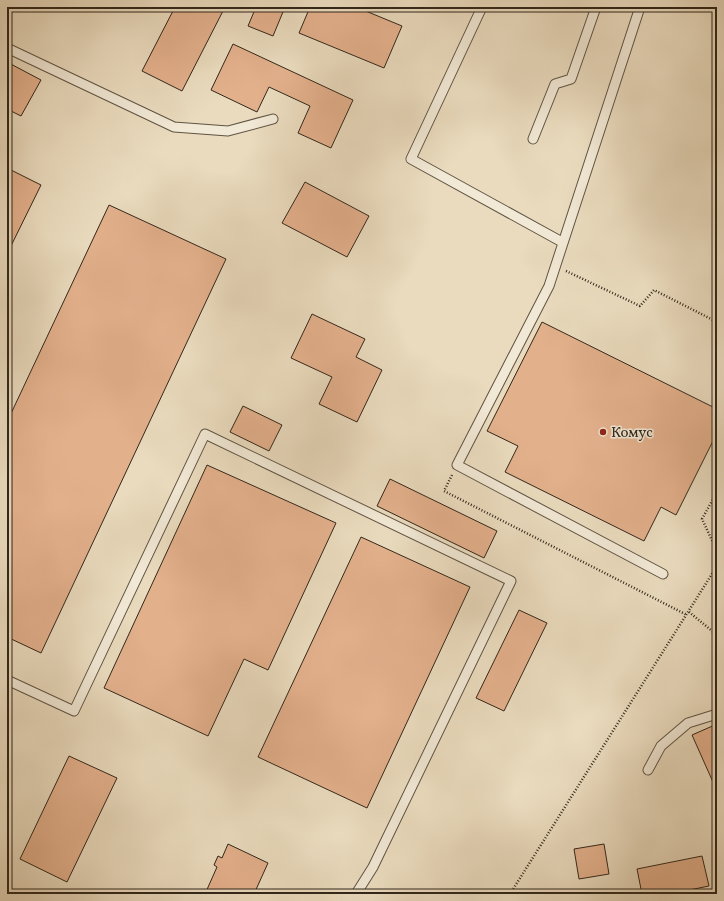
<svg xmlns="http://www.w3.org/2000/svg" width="724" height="901" font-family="Vollkorn,serif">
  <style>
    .building { fill: #e3b08c; stroke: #31271a }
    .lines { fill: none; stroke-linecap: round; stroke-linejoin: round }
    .service-casing { stroke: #5f5443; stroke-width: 11 }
    .path { stroke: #31271a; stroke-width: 2.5; stroke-dasharray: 1 2; stroke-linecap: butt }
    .service { stroke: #f1e8d5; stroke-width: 9 }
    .poi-dot { fill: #8f2418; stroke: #f1e8d5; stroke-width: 1.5 }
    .labels { text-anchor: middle; stroke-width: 3; stroke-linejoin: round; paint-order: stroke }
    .poi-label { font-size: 15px; fill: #31271a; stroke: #f1e8d5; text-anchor: start }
  </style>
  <rect width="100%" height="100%" fill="#eadbbe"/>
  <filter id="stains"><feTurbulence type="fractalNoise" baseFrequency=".005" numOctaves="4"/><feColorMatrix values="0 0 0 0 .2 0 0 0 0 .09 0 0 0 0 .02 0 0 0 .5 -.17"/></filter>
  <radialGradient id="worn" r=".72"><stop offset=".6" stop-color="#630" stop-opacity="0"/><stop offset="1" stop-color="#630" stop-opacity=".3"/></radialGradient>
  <path class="building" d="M175,7h45l4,2 -42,82 -40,-20z
    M256,7h29l-12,29 -25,-10z
    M310,7h46l46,19 -18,42 -85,-35z
    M233,44l120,56 -22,48 -33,-15 12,-27 -41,-19 -12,25 -46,-22z
    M7,62l34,18 -20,36 -14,-7z
    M7,168l34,17 -33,67h-1z
    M305,182l64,34 -22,41 -65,-34z
    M109,205l117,54 -185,394 -34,-16v-215z
    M312,314l53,25 -9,18 26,13 -25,52 -38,-18 13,-27 -41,-19z
    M542,322l175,87v24l-41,82 -15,-8 -17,34 -139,-69 13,-26 -31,-15z
    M243,406l39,19 -13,26 -39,-19z
    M207,465l129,58 -68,147 -24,-11 -36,77 -104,-48z
    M390,479l107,52 -13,27 -107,-52z
    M361,537l109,50 -103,221 -109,-51z
    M519,610l28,13 -43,88 -28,-13z
    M717,724v67l-25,-56z
    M69,756l48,22 -50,104 -47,-23z
    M228,844l40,19 -14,31h-49l12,-27 -3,-2 4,-9 4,2z
    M604,844l5,30 -30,5 -5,-30z
    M702,856l7,30 -39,8h-28l-5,-25z"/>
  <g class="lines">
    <defs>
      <path id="service" d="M482,7l-71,152 151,83
        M640,7l-91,279 -92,179 206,109
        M7,48l167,79 54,4 45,-12
        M533,139l22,-55 16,-5 25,-72
        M7,680l67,31 131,-277 306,147 -138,286 -17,27
        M648,770l13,-24 27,-23 29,-9"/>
    </defs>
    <use href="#service" class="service-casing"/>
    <path class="path" d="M566,271l74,35 14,-16 63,32
      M452,475l-8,16 243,124
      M717,492l-15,27 15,32
      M689,612l28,23
      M510,894l207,-328"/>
    <use href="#service" class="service"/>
  </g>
  <circle class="poi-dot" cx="603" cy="432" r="4"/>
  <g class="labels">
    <g class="poi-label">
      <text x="611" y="437">Комус</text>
    </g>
  </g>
  <rect width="724" height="901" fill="none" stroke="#eadbbe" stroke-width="24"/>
  <rect x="8" y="8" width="708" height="885" fill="none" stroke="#31271a" stroke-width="2"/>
  <rect x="12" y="12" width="700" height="877" fill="none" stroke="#31271a"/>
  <rect width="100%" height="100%" filter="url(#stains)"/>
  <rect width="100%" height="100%" fill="url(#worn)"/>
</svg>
